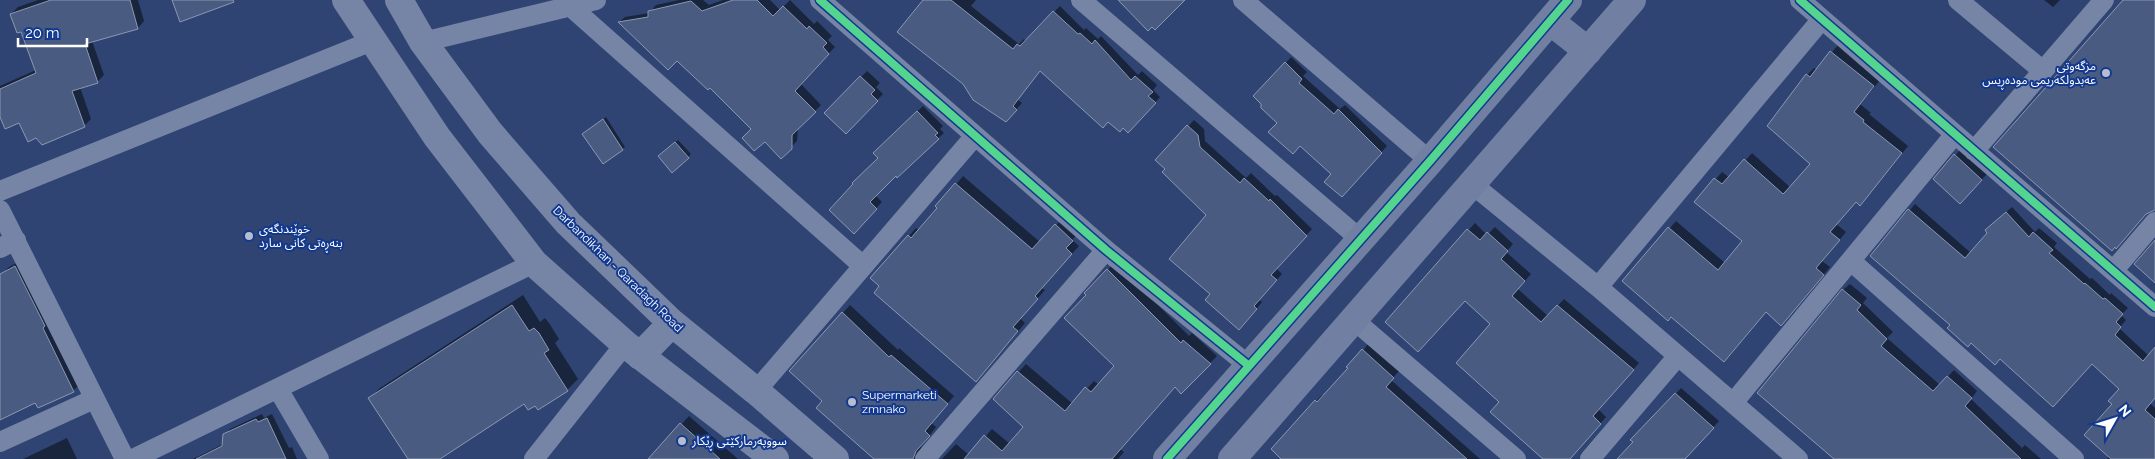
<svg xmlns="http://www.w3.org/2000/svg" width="2155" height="459" font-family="Raleway,'Noto Sans Arabic',sans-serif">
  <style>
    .shadow { fill: #0007 }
    .building { fill: #495b80; stroke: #8b98b4 }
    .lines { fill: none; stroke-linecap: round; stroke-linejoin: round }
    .street { stroke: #7685a6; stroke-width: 20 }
    .secondary { stroke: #7180a2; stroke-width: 28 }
    .primary { stroke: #7684a5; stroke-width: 28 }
    .cycleway-casing { stroke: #12398f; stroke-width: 11 }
    .cycleway { stroke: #53d58f; stroke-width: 8 }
    .poi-dot { fill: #b6bece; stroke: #12398f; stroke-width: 2 }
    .labels { text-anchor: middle; stroke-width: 4; stroke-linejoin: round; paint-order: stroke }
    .poi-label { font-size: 12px; fill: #fff; stroke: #12398f; text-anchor: start }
    .street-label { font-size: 12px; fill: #fff; stroke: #12398f }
  </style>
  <rect width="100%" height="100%" fill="#2f4472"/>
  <path class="shadow" d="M38,0h100l6,21 -6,7 -46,13 12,34 -7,7 -17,5 11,32 -7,7 -64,-5 -20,-7v-28l36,-16 -14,-40 -11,-16 7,-7z
    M679,0h24l6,5 14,-5h47l10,10 10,-10 24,24 3,-3 15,15 -4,4 7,7 -35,36 21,22 -23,23 -1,13 -16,16 -71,-71 -33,-27 -58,-37 6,-5 24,-4 7,-8z
    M924,0h52l-5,6 48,38 5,-5 2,2 34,-35 24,24 2,-2 12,11 3,-3 37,39 4,-4 15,14 -4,5 7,7 -26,29h-10l-84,-56 -23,29 5,4 -16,17z
    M2044,0h16l-7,7z
    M1838,45l43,34 -21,25 11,9 -2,1 39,32 -41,51 -11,4 -20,23 10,8 -24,29 8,6 -42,50 -21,-6 -36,43 -60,-38 -47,-35 52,-60 49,42 19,-22 -48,-39 26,-30 8,6 22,-25 39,35 21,-24 -43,-38 38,-51 7,-7 3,2z
    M1291,57l16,15 -4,4 37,33 5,-4 42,41 -40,44 -14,-17 -54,-51 -24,-26z
    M867,71l13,12 -4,4 7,7 -37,38 -20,-19z
    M923,106l20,20 -3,3 4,4 -69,62 7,7 -28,30 26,-74 -5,-5z
    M606,117l19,30 -3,2 -35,-18z
    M1194,120l10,9 1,12 41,37 5,-5 24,23 2,-1 35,34 -36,39 6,6 -23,26 3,2 -17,21 -33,-29 -4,-79 -51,-56z
    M678,140l13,14 -3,3 -26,-3z
    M1961,149l26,25 -27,28 -25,-23z
    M963,176l77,66 24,-25 15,15 -7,8 7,6 -38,42 4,2 -25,28 5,5 -42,50 -111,-95 44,-50 3,2z
    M1915,204l56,49 18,-20 3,-8 20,-18 23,25 4,-4 18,15 -3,4 36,32 2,-1 18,17 1,-2 17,15 -7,7 5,5 -7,8 30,28 6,-7v48l-5,6 5,5v51h-48l2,-3 5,-52 6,-15 -28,-26 -92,-5 -49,-33 -79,-69z
    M1475,223l12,12 8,-8 18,17 -7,8 25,22 -13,15 30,27 16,-17 75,64 -41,46 8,8 -37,42h-24l-45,-57 -8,-78 -27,-24 -79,22z
    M22,260l58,124 -7,7 -38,10 -35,18v-136l2,-9 7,-7z
    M1115,262l74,74 3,-3 25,23 -36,36 -6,-6 -55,63 4,3 -6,7h-176l14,-15 13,11 23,-26 18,15 15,-17 -31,-28 32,-35 47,40 21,-23 5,4 17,-19 -30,-73z
    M1850,284l17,14 -4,5 30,29 -6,6 53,47 14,-15 23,21 -6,8 51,49 3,-3 16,14h-205l7,-169z
    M523,295l17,27 5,-4 4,5 10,16 -4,4 23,36 -11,11 -29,18 -2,-4 -11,-1 -87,56h-29l-39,-61 10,-10z
    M850,305l48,45 1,-2 55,48 -23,27 5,4 -15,20v7l3,5h-48l-52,-58 -34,-30z
    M1368,344l31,27 -8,9 89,79h-197l33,-58 6,-6 2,2 26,-29z
    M1681,388l38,33 -35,38h-65z
    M262,414l2,4 8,-4 17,34 3,-1 5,12h-104l30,-15 1,-9 6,-6z
    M689,416l49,43h-88z
    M67,438l10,21h-54z"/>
  <path class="building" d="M51,0h79l8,29 -53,15 13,39 -26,8 13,36 -43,18 -6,-7 -8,4 -9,-19 -14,6 -5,-12v-28l36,-16 -15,-41 -4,1 -7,-19z
    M172,0h61l1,2 -54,20z
    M733,0h24l16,16 10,-10 24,23 2,-3 18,17 -4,4 6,7 -34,37 21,21 -24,23v14l-11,10 -16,-17 -11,9 -12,-13 9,-9 -41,-41 -2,2 -31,-29 -9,9 -50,-48 30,-5v-6l43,-10 11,10z
    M923,0h28l62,49 4,-5 3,2 33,-35 25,23 2,-1 12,11 3,-4 36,40 4,-4 18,16 -5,4 8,7 -28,30 -5,-5 -3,4 -12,-10 -5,6 -63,-57 -27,35 4,4 -11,12 -33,-22 -10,-16 -66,-52z
    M1118,0h67l-30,30 -3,-3 -4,4z
    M2123,0h32v210l-9,4 -30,35 -1,-2 -3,4 -119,-104z
    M1830,51l44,35 -20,26 10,8 -1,2 39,31 -42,53 -4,-4 -26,30 10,8 -24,28 8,7 -43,51 -15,-14 -42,50 -53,-45 -3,4 -46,-40 46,-54 50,43 24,-29 -48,-39 20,-24 8,6 22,-25 39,35 3,-3 24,-27 -43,-38 39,-52 4,3z
    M1285,62l17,17 -3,4 35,31 4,-5 44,44 -40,44 -18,-15 7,-8 -31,-28 -7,8 -25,-22 9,-9 -16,-15v-4l-8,-8z
    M860,76l15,14 -4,4 7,7 -32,33 -22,-21z
    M917,111l21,22 -3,2 4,4 -42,39 -1,-2 -26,26 7,7 -23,25 -25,-24 24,-26 -1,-1 26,-25 -5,-5z
    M603,119l20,31 -20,14 -21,-30z
    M1187,125l11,10 2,12 40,36 4,-5 25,23 1,-2 37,37 -36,39 6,5 -23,26 3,3 -18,21 -34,-30 5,-6 -41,-35 37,-44 -44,-43 3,-3 -10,-9z
    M675,142l14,16 -17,15 -14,-17z
    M1954,154l28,26 -22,24 -27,-25z
    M955,183l77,66 23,-25 18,17 -7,7 6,6 -37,42 3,3 -25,28 5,4 -42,51 -102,-89 5,-7 -9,-8 38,-43 3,3 26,-30 -2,-2z
    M1908,209l57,49 22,-25 -2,-3 21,-18 23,25 4,-5 20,18 -4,3 35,31 1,-1 18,16 2,-1 18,16 -7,8 5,5 -6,8 28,26 12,-14v51l-10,12 10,9v40h-44l-27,-24 28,-31 -4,-3 11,-12 -27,-25 -39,43 -53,-48 -5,6 -24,-22 -3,4 -21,-19 3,-3 -80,-69z
    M1467,229l13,11 7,-8 21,19 -7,8 24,22 -13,15 29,26 16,-17 77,65 -41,46 8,8 -31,35h-27l-53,-47 9,-10 -43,-39 34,-39 -25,-23 -47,51 -33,-30z
    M2155,240v43l-21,-19z
    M15,266l30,60 -2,2 31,64 -36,16 -3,-5 -35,17v-146z
    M1107,269l74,74 2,-3 28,24 -30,30 -6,-7 -63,72h-148l20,-24 18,16 21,-24 -30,-28 24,-28 48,40 20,-24 6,5 23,-26 -50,-48 22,-23 -2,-2z
    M1842,289l19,16 -4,5 30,29 -6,7 52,45 14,-15 25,22 -7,8 56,53h-187l-77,-66z
    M512,305l17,26 5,-3 5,5 10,17 -5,3 24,38 -30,19 -3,-4 -7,4 -4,-6 -84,55h-32l-40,-61z
    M842,312l47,45 2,-2 57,49 -23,27 5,5 -14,15 -3,8h-39l-58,-51 6,-7 -33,-30z
    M1362,349l32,29 -8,9 81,72h-186l-10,-10 44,-49 2,2 31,-34 -2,-1z
    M1675,393l39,35 -29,31h-68l16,-17 -3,-2z
    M267,418l19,41h-90l26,-13 1,-12 33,-15 2,3z
    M680,423l40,36h-72z"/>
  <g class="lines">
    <path class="street" d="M568,0l2,6 293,260
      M820,0l286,250 142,115
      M1081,0l279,239
      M1243,0l187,161
      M1800,0l355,307
      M1958,0l85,71
      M423,42l173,-42
      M1974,151l130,-151
      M1472,184l126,103 200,172
      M0,191l372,-150
      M0,210l125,249
      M0,248l16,-8
      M1851,261l223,198
      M2113,271l42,-49
      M1598,287l224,-268
      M1354,320l162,139
      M278,389l41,70
      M756,391l218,-254
      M1733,403l222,-269
      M0,442l94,-43
      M133,459l401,-196
      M534,459l91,-115
      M925,459l181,-209
      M1590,459l88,-103"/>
    <path class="secondary" d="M1550,21l38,30
      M1167,459l263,-298 138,-161
      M1232,459l400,-459"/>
    <path class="primary" d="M346,0l91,137 97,126 91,81 150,115
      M399,0l24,42 67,91 78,90 104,100 84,68 79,68
      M640,356l32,-33"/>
    <defs>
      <path id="cycleway" d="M820,0l286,250 142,115
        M1800,0l355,307
        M1167,459l263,-298 138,-161"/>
    </defs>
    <use href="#cycleway" class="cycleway-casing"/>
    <use href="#cycleway" class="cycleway"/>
  </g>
  <g class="poi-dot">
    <circle cx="2106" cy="73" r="5"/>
    <circle cx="249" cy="236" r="5"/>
    <circle cx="852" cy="402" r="5"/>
    <circle cx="682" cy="441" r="5"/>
  </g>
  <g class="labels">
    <g class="poi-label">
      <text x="2096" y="70" text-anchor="end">مزگەوتی<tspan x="2096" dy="14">عەبدولکەریمی مودەڕیس</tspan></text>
      <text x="259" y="233">خوێندنگەی<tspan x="259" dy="14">بنەڕەتی کانی سارد</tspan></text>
      <text x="862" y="399">Supermarketi<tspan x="862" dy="14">zmnako</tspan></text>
      <text x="692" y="445">سووپەرمارکێتی ڕێکار</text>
    </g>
    <g class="street-label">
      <text transform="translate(618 269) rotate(44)" y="4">Darbandikhan - Qaradagh Road</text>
    </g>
  </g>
  <g transform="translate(2115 419) rotate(51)" stroke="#12398f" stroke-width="4" paint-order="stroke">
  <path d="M0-4L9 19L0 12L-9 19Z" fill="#ffffff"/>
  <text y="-8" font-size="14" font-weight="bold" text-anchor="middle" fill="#ffffff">N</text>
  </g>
  <path d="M18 38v8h69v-8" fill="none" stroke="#ffffff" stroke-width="2.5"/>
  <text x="25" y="38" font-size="15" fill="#ffffff" stroke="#12398f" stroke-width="4" paint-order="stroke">20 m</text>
</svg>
